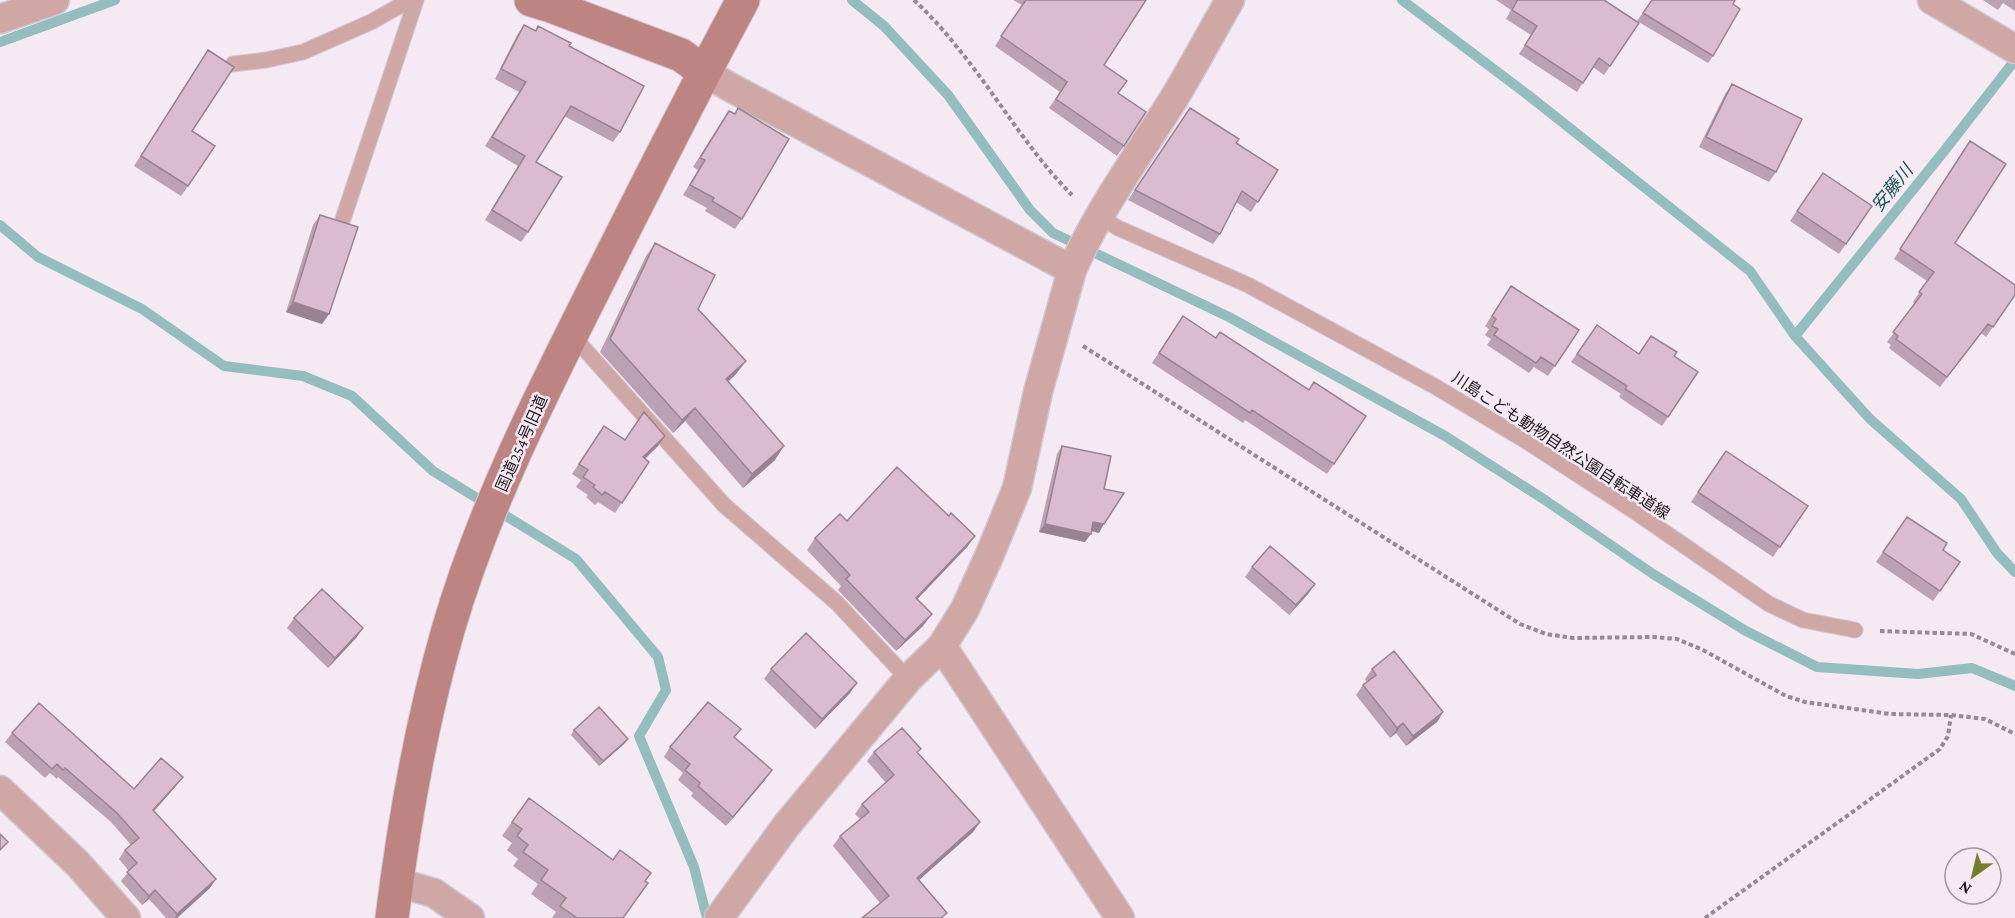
<svg xmlns="http://www.w3.org/2000/svg" width="2015" height="918" font-family="'Crimson Pro','Noto Sans JP',serif">
  <style>
    .lines { fill: none; stroke-linecap: round; stroke-linejoin: round }
    .stream { stroke: #93bdbe; stroke-width: 10 }
    .lane-casing { stroke: #d2c7d1; stroke-width: 17 }
    .street-casing { stroke: #d2c7d1; stroke-width: 31 }
    .secondary-casing { stroke: #d2c7d1; stroke-width: 35 }
    .path { stroke: #948b93; stroke-width: 4; stroke-dasharray: 4.5 3; stroke-linecap: butt }
    .lane { stroke: #cfa7a4; stroke-width: 15 }
    .street { stroke: #cfa7a4; stroke-width: 28 }
    .secondary { stroke: #be8481; stroke-width: 33 }
    .wall { fill: #bca1b2 }
    .shaded-wall { fill: #998391 }
    .building { fill: #dbbbcf; stroke: #998391; stroke-width: 1.5 }
    .labels { text-anchor: middle; stroke-width: 5; stroke-linejoin: round; paint-order: stroke }
    .street-label { font-size: 16px; fill: #1b171a; stroke: #f5e9f4 }
    .water-label { font-size: 18px; font-style: italic; fill: #155254; stroke: #f5e9f4 }
  </style>
  <rect width="100%" height="100%" fill="#f5e9f4"/>
  <g class="lines">
    <path class="stream" d="M852,0l32,26 64,69 82,115 23,23 176,84 216,119 100,64 108,74 93,57 71,36 101,7 54,-6 43,18
      M1402,0l126,95 222,176 45,65 75,83 91,80 36,54 18,19
      M0,42l115,-42
      M0,225l38,32 104,52 82,57 79,10 49,20 81,75 143,88 82,98 8,33 -27,46 55,131 13,51
      M1795,336l150,-186 70,-90"/>
    <defs>
      <path id="lane" d="M233,64l33,-4 37,-8 68,-30 39,-22
        M1099,216l19,12 130,57 188,102 90,54 108,70 135,93 34,16 52,10
        M343,219l73,-219
        M571,334l153,171 113,98 71,76"/>
      <path id="street" d="M1932,0l83,49
        M0,19l55,-19
        M704,72l24,14 344,184
        M942,646l178,272
        M0,790l78,74 48,54
        M396,882l38,11 36,25
        M719,918l67,-92 122,-147 34,-33 23,-37 25,-55 27,-66 21,-96 34,-122c26,-60 66,-114 101,-170 20,-33 38,-67 57,-100"/>
      <path id="secondary" d="M531,0l20,6 130,49 23,17
        M392,918c12,-97 29,-194 56,-288 36,-124 96,-241 154,-356 46,-92 92,-183 141,-274"/>
    </defs>
    <use href="#lane" class="lane-casing"/>
    <use href="#street" class="street-casing"/>
    <use href="#secondary" class="secondary-casing"/>
    <path class="path" d="M914,0c17,16 33,34 47,52 38,47 68,100 111,143
      M1083,346l437,278 26,10 27,4 80,-1 24,2 26,11 83,46 19,6 85,12 61,1 34,4 30,15
      M1880,631l91,3 44,20
      M1705,918l235,-169 8,-13 3,-21"/>
    <use href="#lane" class="lane"/>
    <use href="#street" class="street"/>
    <use href="#secondary" class="secondary"/>
  </g>
  <path class="wall" d="M1013,0h133l-42,65 14,28 6,53 -7,10 -68,-48 11,-16 -65,-46 27,-41z
    M1496,0h108l35,23 -35,52 -11,-8 -16,25 -58,-38 12,-19 -25,-16 5,-9z
    M1652,0l81,4 -20,52 -5,7 -71,-42z
    M1983,0h32v11l-12,-8 -5,7z
    M524,25l11,6 3,-5 31,20 51,86 -7,10 -49,-26 -28,46 -8,70 -7,10 -36,-22 33,-54 -33,-20 34,-54 -24,-13 22,-44z
    M208,50l-16,81 -4,55 -7,10 -47,-30z
    M1732,84l44,88 -7,10 -70,-35 26,-53z
    M738,108l4,111 -7,10 -30,-18 2,-3 -24,-13 15,-25 -5,-3 29,-46 7,-10 5,3z
    M1190,108l46,35 42,27 -27,42 -15,-10 -16,32 -7,10 -85,-44z
    M1963,151l-8,92 60,52 -29,42 -5,-4 -41,54 -51,-39 2,-3 -4,-3 28,-38 -2,-2 14,-21 -33,-22z
    M1823,173l49,33 -33,48 -49,-33z
    M320,215l9,99 -7,10 -36,-12 27,-87z
    M655,243l43,66 48,52 -10,13 -8,8 47,78 -32,28 -58,-67 -12,12 -73,-81 46,-96z
    M1511,286l68,44 -31,46 -14,-9 -5,6 -42,-28 4,-6 -6,-4 4,-6 -4,-3z
    M1183,316l33,22 92,52 58,26 -39,58 -82,-54 -2,3 -91,-60z
    M1597,325l42,29 35,2 24,16 -36,54 -43,-29 2,-3 -50,-32z
    M604,426l21,13 33,7 -13,13 4,3 -34,51 -17,-11 -3,3 -9,-8 2,-2 -12,-8 5,-7 -9,-6z
    M1062,446l42,43 -5,44 -8,-2 -6,11 -46,-10 18,-78z
    M1726,451l82,55 -35,51 -82,-55z
    M949,516l26,20 -8,11 -50,52 6,27 -27,25 -58,-61 3,-4 -34,-36 8,-12 32,-17z
    M1907,517l36,33 17,12 -27,39 -57,-39z
    M1252,567l63,17 -7,10 -19,21 -44,-38z
    M294,618l69,10 -7,10 -28,30 -41,-40z
    M771,669l79,24 -35,36 -51,-50z
    M1372,669l71,43 -6,10 -31,24 -10,-13 -6,5 -34,-43 7,-10 4,-3 -2,-3z
    M574,730l54,9 -4,5 -25,22 -28,-31z
    M12,733l122,56 42,-3 -22,25 56,77 -33,30h-11l-17,-19 -7,6 -21,-24 8,-10 -10,-12 6,-9 6,-5 -20,-23 -53,-45 -1,2 -7,-6 -5,5 -40,-36z
    M734,738l31,42 -39,46 -35,-30 2,-3 -15,-13 5,-7 -19,-16 6,-10z
    M874,752l44,1 62,69 -7,10 -54,48 -39,23 -47,-57 7,-10 20,-17 -5,-5 7,-10 24,-21 -19,-22z
    M529,798l84,62 33,22 -23,36h-71l4,-6 -25,-18 7,-10 -25,-18 5,-7 -11,-9 5,-7 -10,-7z"/>
  <path class="shaded-wall" d="M293,302l36,12 -7,10 -36,-12z
    M746,361l-10,13 -19,18 9,-13z
    M695,408l-10,13 -12,12 9,-13z
    M665,436l-7,10 -22,21 7,-10z
    M784,446l-9,14 -32,28 9,-14z
    M1093,522l11,2 -5,9 -11,-3z
    M1045,524l46,10 -6,8 -46,-10z
    M975,536l-8,11 -59,62 8,-11z
    M1315,584l-7,10 -19,21 7,-10z
    M932,614l-9,12 -27,25 9,-11z
    M363,628l-7,10 -28,30 7,-10z
    M857,683l-7,10 -35,36 7,-10z
    M1443,712l-6,10 -31,24 7,-10z
    M1403,723l-7,10 -6,5 7,-10z
    M628,739l-4,5 -25,22 4,-5z
    M772,770l-7,10 -39,46 7,-9z
    M183,777l-7,9 -29,33 6,-9z
    M980,822l-7,10 -63,56 7,-10z
    M216,879l-6,9 -33,30h-2l2,-4z
    M155,890l-6,9 -7,6 7,-9z"/>
  <path class="building" d="M1026,0h120l-42,65 23,16 -9,12 28,19 -22,34 -68,-47 11,-17 -66,-46z
    M1516,0h88l35,23 -29,43 -11,-8 -16,25 -58,-38 12,-19 -25,-16 5,-9z
    M1652,0h83l-2,4 7,5 -27,47 -70,-43z
    M524,25l12,6 2,-5 33,17 -2,3 75,40 -24,46 -49,-26 -35,56 26,15 -34,55 -36,-22 33,-54 -33,-19 34,-55 -25,-13z
    M208,50l26,17 -42,64 23,15 -27,40 -47,-30z
    M1732,84l70,35 -26,53 -70,-35z
    M738,108l51,31 -47,80 -30,-18 2,-3 -24,-13 15,-25 -5,-2 29,-47 6,3z
    M1190,108l49,31 -3,4 42,27 -20,32 -16,-11 -22,43 -85,-44z
    M1970,141l36,23 -51,79 60,42v10l-22,32 -5,-3 -41,53 -51,-38 2,-3 -5,-4 29,-38 -3,-2 15,-20 -34,-23z
    M1823,173l49,33 -26,38 -49,-33z
    M320,215l38,12 -29,87 -36,-12z
    M655,243l60,32 -17,34 48,52 -20,18 58,67 -32,28 -57,-66 -13,12 -72,-81z
    M1511,286l68,44 -24,36 -14,-9 -5,6 -42,-28 4,-6 -6,-3 4,-7 -4,-3z
    M1183,316l33,22 4,-6 89,58 5,-8 52,34 -32,48 -82,-54 -2,3 -91,-60z
    M1597,325l42,29 12,-18 26,16 -3,4 24,16 -30,45 -43,-28 2,-3 -50,-32z
    M644,412l21,24 -22,21 6,5 -27,41 -17,-11 -3,3 -9,-8 2,-2 -12,-8 5,-7 -9,-6 25,-38 21,14z
    M1062,446l49,10 -7,33 20,4 -20,31 -11,-2 -2,12 -46,-10z
    M1726,451l82,55 -28,41 -82,-55z
    M897,467l52,49 2,-3 24,23 -59,62 16,16 -27,26 -59,-61 4,-4 -35,-37 25,-24 7,7z
    M1907,517l40,26 -4,7 17,12 -20,29 -57,-39z
    M1270,546l45,38 -19,21 -44,-38z
    M322,589l41,39 -28,30 -41,-40z
    M806,633l51,50 -35,36 -51,-50z
    M1394,651l49,61 -30,24 -10,-13 -6,5 -34,-43 13,-10 -4,-6z
    M708,702l33,27 -7,8 38,33 -39,47 -35,-31 2,-3 -15,-13 5,-6 -20,-17z
    M39,703l95,86 27,-31 22,19 -30,33 63,69 -39,35 -22,-24 -6,6 -22,-24 10,-9 -12,-13 14,-12 -22,-25 -52,-45 -2,2 -6,-6 -5,5 -40,-36z
    M599,707l29,32 -25,22 -29,-31z
    M902,728l19,21 -4,3 63,70 -63,56 30,35 -6,5h-79l27,-22 -49,-60 29,-24 -7,-8 32,-29 -20,-23z
    M529,798l84,62 7,-10 31,23 -6,8 3,2 -25,35h-46l-17,-12 6,-8 -25,-18 7,-10 -25,-18 5,-7 -11,-9 5,-7 -10,-7z
    M0,834l8,8 -8,8z"/>
  <g class="labels">
    <g class="street-label">
      <text transform="translate(521 443) rotate(-66)" y="6">国道254号旧道</text>
      <text transform="translate(1561 445) rotate(33)" y="6">川島こども動物自然公園自転車道線</text>
    </g>
    <g class="water-label">
      <text transform="translate(1892 188) rotate(-51)" y="6">安藤川</text>
    </g>
  </g>
  <g transform="translate(1973 876) rotate(214)"><circle r="28" fill="#f5e9f4" stroke="#9e959d" stroke-width="1.5"/>
  <path d="M0-4.5L10 22L0 15L-10 22Z" fill="#757f2b"/>
  <text y="-9" font-size="16" font-weight="bold" text-anchor="middle" fill="#1b171a">N</text>
  </g>
</svg>
